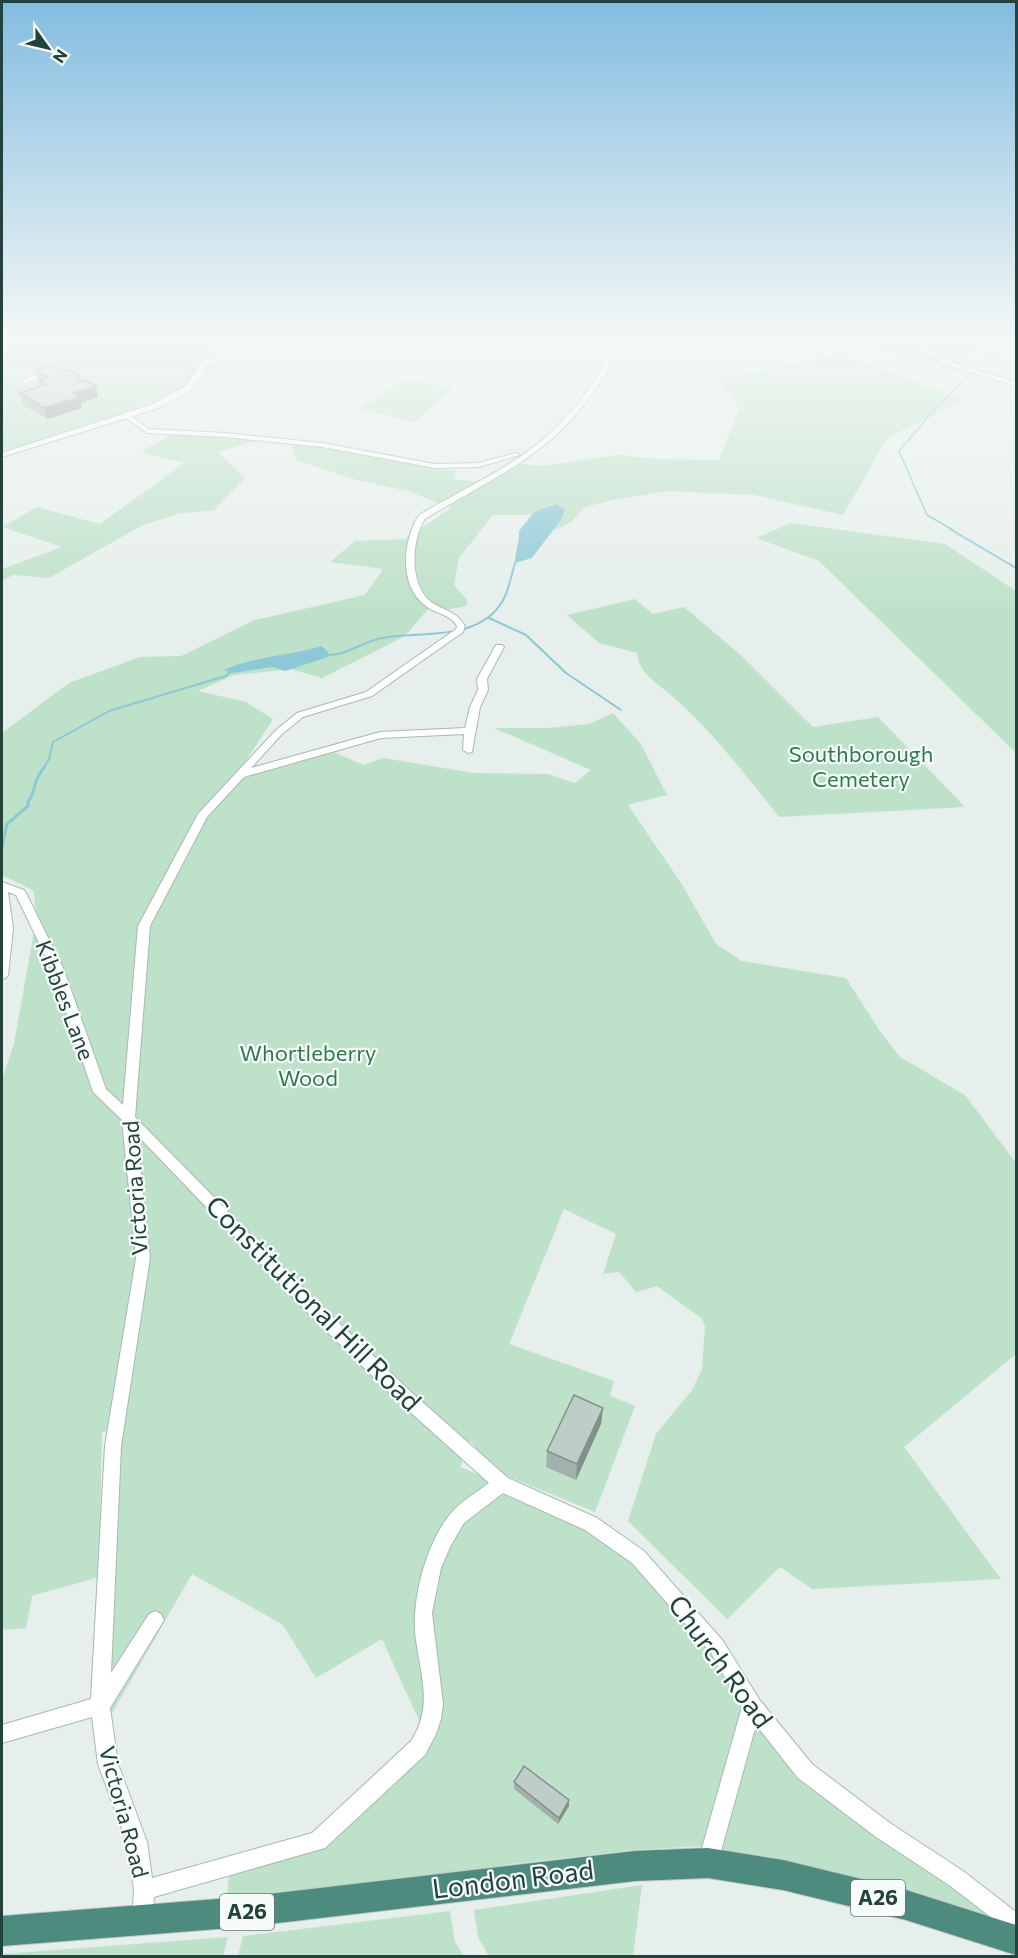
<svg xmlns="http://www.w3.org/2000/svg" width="1018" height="1958" font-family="Commissioner,sans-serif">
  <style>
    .green { fill: #bee1c9 }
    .water { fill: #8cc8d5 }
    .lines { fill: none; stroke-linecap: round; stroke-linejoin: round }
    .stream-far2 { stroke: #8cc8d5; stroke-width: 1.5 }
    .stream-far1 { stroke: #8cc8d5; stroke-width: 2 }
    .stream { stroke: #8cc8d5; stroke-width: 3 }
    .pedestrian-casing { stroke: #a8b8b3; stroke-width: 6 }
    .minor-casing { stroke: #a8b8b3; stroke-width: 2 }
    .tertiary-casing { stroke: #a8b8b3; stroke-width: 2 }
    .trunk-casing { stroke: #c1cac8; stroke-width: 2 }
    .pedestrian { stroke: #fff; stroke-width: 4.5 }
    .minor { fill: #fff; fill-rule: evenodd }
    .tertiary { fill: #fff; fill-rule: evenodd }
    .trunk { fill: #4c8b7e; fill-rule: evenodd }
    .wall { fill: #a3b0ab }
    .shaded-wall { fill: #84908b }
    .building { fill: #bdcdc7; stroke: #84908b; stroke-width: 1.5 }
    .labels { text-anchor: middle; stroke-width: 4.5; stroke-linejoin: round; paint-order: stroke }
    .shield { fill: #f7fbf9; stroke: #637a74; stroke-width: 1.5 }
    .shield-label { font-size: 21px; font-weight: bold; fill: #23423b }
    .park-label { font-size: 22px; fill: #2b7b4d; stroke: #f7fbf9 }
    .street-label { font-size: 22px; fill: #23423b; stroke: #f7fbf9 }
    .near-street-label { font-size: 27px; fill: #23423b; stroke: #f7fbf9 }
  </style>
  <rect width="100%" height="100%" fill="#e6efeb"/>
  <path class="green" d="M2,341h203l4,11 8,4 -29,29 -35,21 -151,48z
    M861,341h117l-23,32 -35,-14 -56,-13z
    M840,354l125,46 -77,37 -45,78 -89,-20 -85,-4 -56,9 -28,7 -14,15 -21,10 12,-14 3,-9 -9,-5 -22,8 -3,3h-38l-34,43 -5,27 13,15 -1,6 -25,5 -12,-3 -24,28 -83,42 -31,-9 -57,6 -36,16 48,11 27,17 -40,62 100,-29 31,13 19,-7 90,15 75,1 27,9 16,-13 -97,-42h54l41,-4 24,-11 28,31 26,51 -39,10 55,81 33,58 26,17 104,17 33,52 21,27 65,38 51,68v191l-112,93 97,132 -189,10 -32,-22 -53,52 -99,-98 28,-87 36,-44 10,-21 3,-43 -4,-8 -44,-32 -21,6 -17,-20 -16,2 13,-40 -52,-25 -55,135 105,37 -4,15 25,10 -40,106 -98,-40 -27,-31 -10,26 42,17 -44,34 -26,45 -6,173 -44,-97 -66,39 -34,-54 -90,-50 -89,155 15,-300 -16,3 -3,145 -67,19 -6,32 -24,2v-551l12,-35 22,-124 -2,-29 -32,-16v-142l67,-50 71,-26 41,-1 74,-36 110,-25 18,-26 -53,-7 25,-21 50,-2 46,-31 -43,-17 -51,-11 -61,-20 -5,-18 73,10 40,11 52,8 -2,8 33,4 29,-20 26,3 77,-11 35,4 65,1 20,-51 -20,-30z
    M402,380l52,7 -39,35 -55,-13z
    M180,430l86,8 -48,14 27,26 -31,32 -36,4 -35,11 -94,53 -35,-3 -12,5v-11l60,-22 -60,-20 35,-20 63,17 84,-61 -43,-11z
    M791,523l154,21 71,47v162l-197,-192 -63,-23z
    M635,599l18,15 31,-7 59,50 70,70 65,-10 87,90 -186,10c-34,-43 -67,-86 -108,-122 -14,-12 -33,-23 -34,-42l-38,-10 -32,-28z
    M507,1494l75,31 44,27 79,89 57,91 131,114 106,75 -139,-43 -158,-32 -69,4 -121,14 -54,9 -231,26 2,-25 86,-25 115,-112 2,-153 18,-46 39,-41z
    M642,1885l-9,71h-144l-11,-19 -4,-27z
    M450,1911l5,31 9,14h-226l5,-20z
    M228,1937l-5,19h-221v-2z"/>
  <path class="water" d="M556,504l9,5 -3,9 -30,40 -17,5c0,-11 5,-22 4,-32l15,-19z
    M321,646l7,6v5l-43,14 -12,-4 -41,6 -8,-3c32,-14 65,-14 97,-24z"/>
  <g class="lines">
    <path class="stream-far2" d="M953,530l-26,-15 -28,-64 39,-46 70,-64"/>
    <path class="stream-far1" d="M950,529l66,39
      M489,618l37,17 40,38 55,37
      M326,655c20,1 34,-12 52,-16 40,-9 99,4 124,-37 7,-11 9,-26 13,-39
      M42,771l7,-12 4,-17 56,-31 117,-35 5,-5"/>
    <path class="stream" d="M2,847l5,-23 21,-18v-4c8,-10 6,-25 15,-33"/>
    <defs>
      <path id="pedestrian" d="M26,381l20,-7"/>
      <path id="minor" d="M615,341h6c-17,44 -51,87 -90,114 -33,24 -71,42 -106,64 -14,21 -16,66 6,83 13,9 26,9 34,24l-2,6 -91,64 -69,21 -21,17 -31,34 129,-36 85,-4 5,-21 8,-17 -1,-11 19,-34h6l2,2 -17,32 1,11 -8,17 -8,45 -4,1 -5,-3 1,-16 -83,4 -137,39 -37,40 -57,109 -15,191 185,188 90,86 98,87 89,40 47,33 79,90 36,58 53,65 78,59 73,48 53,41v22l-7,-3 -60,-46 -73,-48 -78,-59 -42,-53 -38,137 -3,7 -7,3 -7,-3 -3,-7 44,-155 -31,-54 -79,-90 -47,-33 -82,-37 -39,30 -13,22 -10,23 -9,45 11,91 -2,15 -5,15 -11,21 -100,93 -171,49 -2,23 -3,7 -7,3 -7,-3 -3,-7 2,-30 -7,-48 -29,-78 -6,-47 -90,26v-18l89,-26 14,-253 31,-188 -14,-138 -29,-28 -41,-122 -36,-75 -8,-3 5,37 -5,46 -2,3 -4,1v-97l22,8 2,3 38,77 42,119 17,16 15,-179 60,-112 78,-84 21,-17 69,-21 90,-63 1,-3c-7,-12 -21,-12 -31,-20 -28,-20 -23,-66 -7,-91 36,-21 74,-39 108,-63 38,-27 70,-68 88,-111zM137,1135l173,180 88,86 91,82c-12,9 -26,17 -36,28 -26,28 -43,91 -37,129 5,36 17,68 -5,101l-99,92 -160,45 -5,-36 -29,-78 -8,-56 54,-88 -3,-6 -6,-3 -6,3 -38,59 10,-227 29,-188z
        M911,341h7l31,21 67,20v4l-71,-22z
        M125,415h4l20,14 76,4 97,10 113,21 44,-1 37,-10 4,2 -41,12 -44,1 -113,-21 -97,-10 -78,-4 -22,-16z"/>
      <path id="tertiary" d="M248,341h9l-49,25 -17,24 -32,18 -157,49v-4l151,-49 32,-18 17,-24z"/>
      <path id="trunk" d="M708,1848l75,12 123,30 110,35v30l-110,-35 -123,-30 -75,-12 -73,3 -392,46 -241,19v-30l241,-19 392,-46z"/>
    </defs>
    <use href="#pedestrian" class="pedestrian-casing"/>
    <use href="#minor" class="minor-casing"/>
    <use href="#tertiary" class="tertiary-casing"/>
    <use href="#trunk" class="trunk-casing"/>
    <use href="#pedestrian" class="pedestrian"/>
    <use href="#minor" class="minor"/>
    <use href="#tertiary" class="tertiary"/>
    <use href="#trunk" class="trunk"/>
  </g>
  <path class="wall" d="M35,371l44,10 19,16 -17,6 1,5 -35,11 -24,-14 -3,-12 20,-7 -1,-4h-1z
    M603,1408l-2,16 -25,56 -30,-13 1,-16z
    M514,1782l55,24 -11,18 -44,-35z"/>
  <path class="shaded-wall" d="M78,374l2,11 16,1 2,11 -17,6 1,5 -35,11 -3,-11 29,-15 5,-12z
    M603,1408l-2,16 -25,56 1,-16z
    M569,1800v6l-11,18 1,-6z"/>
  <path class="building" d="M50,366l13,5 6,-1 9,4v7l6,-1 12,6 -23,7 7,4 -36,11 -24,-15 26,-9 -7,-4 10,-3 -14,-6z
    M574,1395l29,13 -26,56 -30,-13z
    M524,1766l45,34 -10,18 -45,-36z"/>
  <linearGradient id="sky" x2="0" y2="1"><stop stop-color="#83bce0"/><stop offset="0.55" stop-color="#f4f8f6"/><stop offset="1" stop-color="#f4f8f6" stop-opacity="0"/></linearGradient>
  <rect width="1018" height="615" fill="url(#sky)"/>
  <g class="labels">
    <g class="shield">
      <rect x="851" y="1880" width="54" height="36" rx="4.5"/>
      <rect x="220" y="1894" width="54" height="36" rx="4.5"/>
    </g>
    <g class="shield-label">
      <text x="878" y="1905">A26</text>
      <text x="247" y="1919">A26</text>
    </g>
    <g class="park-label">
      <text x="861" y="762">Southborough<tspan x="861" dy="25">Cemetery</tspan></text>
      <text x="308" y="1061">Whortleberry<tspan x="308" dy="25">Wood</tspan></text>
    </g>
    <g class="street-label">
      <text transform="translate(65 1000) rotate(69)" y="8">Kibbles Lane</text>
      <text transform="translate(135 1188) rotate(-94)" y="8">Victoria Road</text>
      <text transform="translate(124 1812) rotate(75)" y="8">Victoria Road</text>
    </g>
    <g class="near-street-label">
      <text transform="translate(313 1304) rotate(45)" y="9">Constitutional Hill Road</text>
      <text transform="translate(720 1662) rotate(54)" y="9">Church Road</text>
      <text transform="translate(513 1880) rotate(-7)" y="9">London Road</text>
    </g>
  </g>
  <rect width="1018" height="1958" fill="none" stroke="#23423b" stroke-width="6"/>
  <g transform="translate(48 48) rotate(124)" stroke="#f7fbf9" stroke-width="4.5" paint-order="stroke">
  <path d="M0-4.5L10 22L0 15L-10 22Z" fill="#23423b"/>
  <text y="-9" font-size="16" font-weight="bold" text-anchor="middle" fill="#23423b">N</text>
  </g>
</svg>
